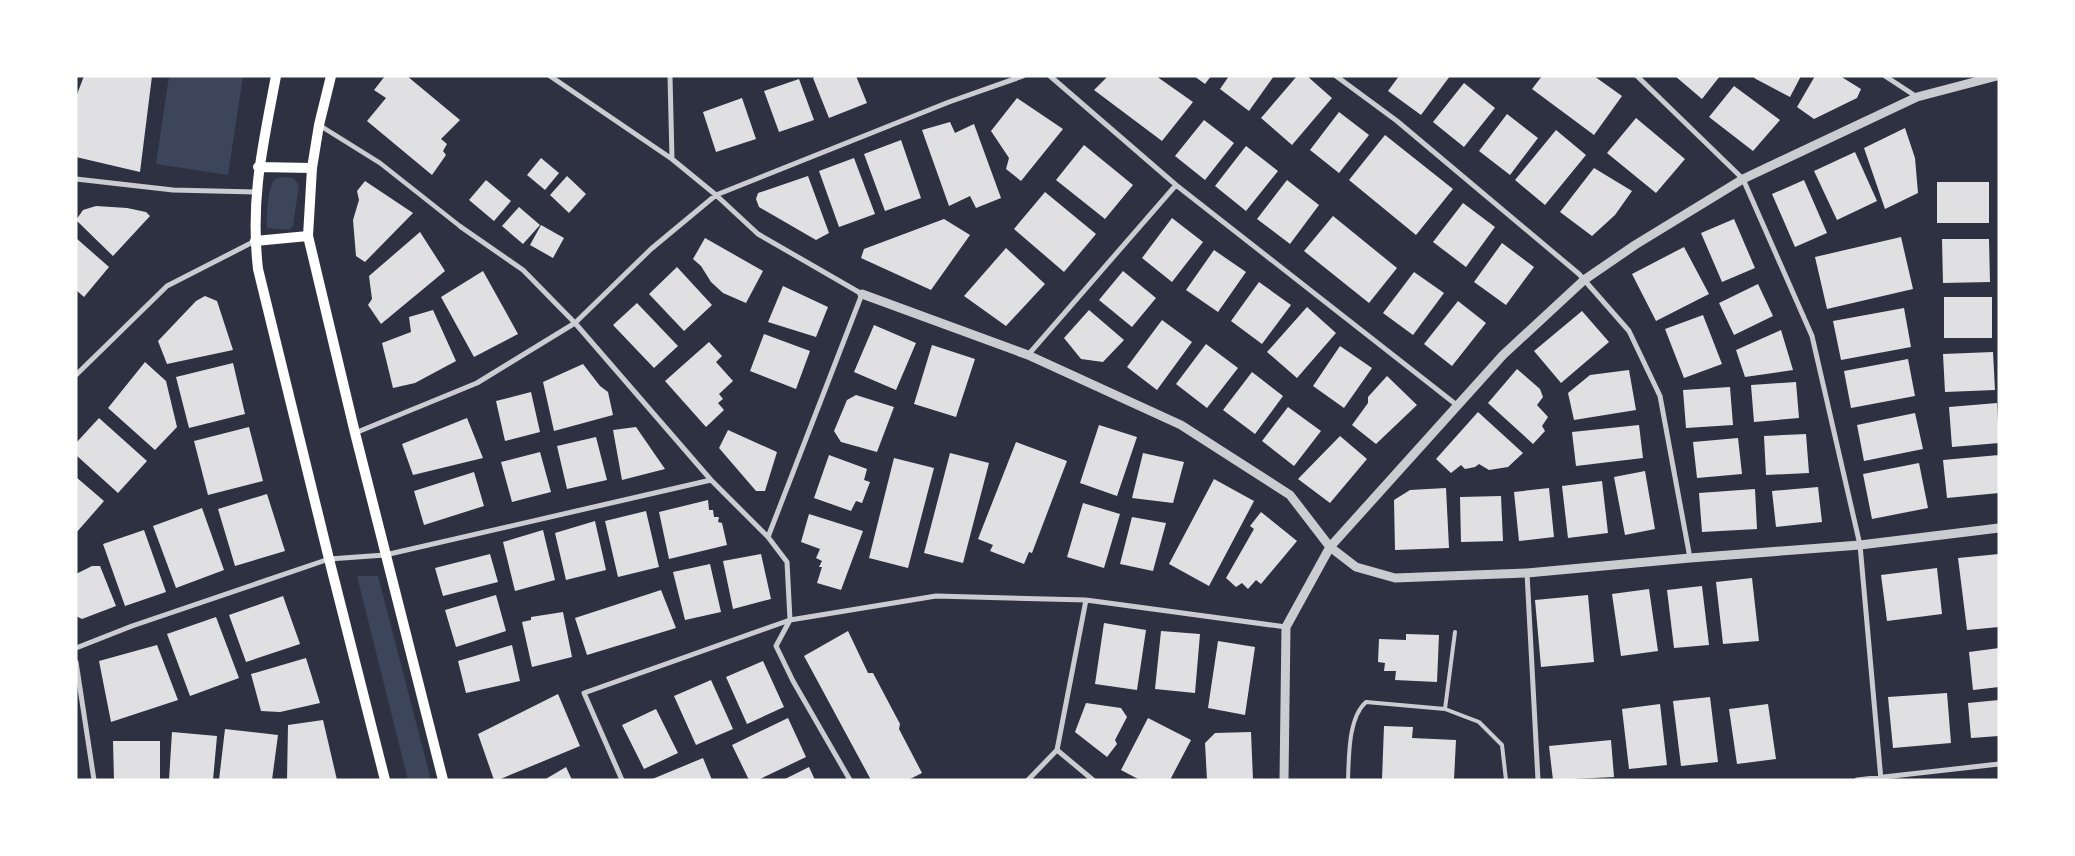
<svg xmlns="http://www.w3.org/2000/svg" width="2075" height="856" font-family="'Space Grotesk',sans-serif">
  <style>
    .green { fill: #3c4559 }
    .building { fill: #e0e0e3 }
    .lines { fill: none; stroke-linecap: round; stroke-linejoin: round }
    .service { stroke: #caccd0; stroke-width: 4 }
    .pedestrian { stroke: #caccd0; stroke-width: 4.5 }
    .minor { stroke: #caccd0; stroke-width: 5 }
    .tertiary { stroke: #caccd0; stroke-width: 9 }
    .secondary { stroke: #fff; stroke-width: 10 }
  </style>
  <rect width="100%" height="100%" fill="#2d3142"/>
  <path class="green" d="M169,76h74l-15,99 -72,-11z
    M283,177l10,1 6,7 -6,41 -4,4 -22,-2c-1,-9 1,-43 8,-49 2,-1 7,-2 8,-2z
    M357,576h21l53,204h-23z"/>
  <path class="building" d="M84,76h68l-12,96 -64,-15v-60z
    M385,76h22l53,44 -19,19 6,5 -4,7 3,4 -14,20 -65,-54 19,-23 -12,-8z
    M816,76h40l11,27 -38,15 -16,-40z
    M1108,76h48l37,26 -31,39 -68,-51z
    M1194,76h17l-6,8z
    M1229,76h45l-25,35 -29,-22z
    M1297,76h10l25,22 -40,47 -31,-27z
    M1399,76h51l-29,39 -33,-24z
    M1542,76h52l28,20 -28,39 -62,-46z
    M1675,76h45l-18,23z
    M1756,76h45l-11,21 -36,-19z
    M1815,76h25l21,13 -4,9 -43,21 -17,-12z
    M799,79l15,41 -35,12 -15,-41z
    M1464,83l31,25 -31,39 -31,-25z
    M1734,86l46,34 -27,31 -44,-34z
    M742,98l14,41 -40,13 -13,-40z
    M1017,98l46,31 -42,52 -15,-12 3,-11 -18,-27z
    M1339,112l30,23 -30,38 -29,-23z
    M1507,114l31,24 -28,37 -31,-24z
    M1636,118l49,41 -29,34 -49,-40z
    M1204,120l30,23 -29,37 -30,-24z
    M950,122l5,11 19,-9 27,74 -25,10 -6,-12 -21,10 -27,-76z
    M1905,128l10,30 3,35 -33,16 -21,-61z
    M1556,130l30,25 -41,50 -30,-25z
    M1385,135l68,54 -37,46 -67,-55z
    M901,140l20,58 -36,13 -21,-57z
    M1084,145l49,40 -28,34 -49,-39z
    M1246,146l32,25 -32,40 -31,-25z
    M1855,152l22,49 -40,19 -23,-49z
    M541,158l18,15 -14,17 -18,-15z
    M854,158l21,56 -36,13 -20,-56z
    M1594,168l38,23 -17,24 -23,21 -32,-24z
    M567,176l19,18 -17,19 -19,-18z
    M808,176l21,57 -13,7 -57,-33 -3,-8 2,-6z
    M486,180l25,21 -17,20 -25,-21z
    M1287,180l32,25 -29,39 -33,-25z
    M1804,180l23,53 -32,14 -23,-53z
    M365,181l48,32 -48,49 -9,-6 -3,-36 6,-20 -2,-9z
    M1937,182h52v41h-52z
    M1045,192l51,42 -32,38 -50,-43z
    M1463,203l32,24 -29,40 -33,-25z
    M96,206l31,2 19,4 4,4 -37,40 -37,-36 7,-10z
    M519,207l21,18 -17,19 -21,-18z
    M1333,216l64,52 -28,35 -65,-52z
    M1172,218l31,24 -31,40 -30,-24z
    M944,219l26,16 -39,55 -70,-32 3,-9z
    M1734,219l21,49 -33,14 -21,-49z
    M541,225l23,13 -11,20 -23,-13z
    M420,232l25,39 -64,53 -13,-19 4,-6 -3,-23z
    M1901,237l12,52 -86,20 -12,-52z
    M76,238l33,29 -25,30 -8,-7z
    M705,238l58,33 -17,32 -23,-10 -12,-11 -10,-16 -8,-7z
    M1942,239h47l1,43 -47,1z
    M1502,243l32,24 -28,38 -32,-23z
    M1684,247l25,47 -53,27 -24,-47z
    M1006,248l39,36 -39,42 -42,-30z
    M1214,250l32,22 -28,40 -32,-22z
    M677,267l35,38 -28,26 -35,-37z
    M483,271l35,63 -44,23 -33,-60z
    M1123,271l33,27 -24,29 -33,-27z
    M1414,272l30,21 -31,42 -30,-22z
    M1259,282l32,23 -29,39 -31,-23z
    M1758,284l15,32 -39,19 -15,-32z
    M783,286l45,21 -12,30 -48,-15z
    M205,296l12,5 16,49 -66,14 -9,-23 38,-40z
    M1944,297h48v41h-48z
    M1458,301l28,22 -34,43 -28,-22z
    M637,303l41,43 -24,22 -41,-43z
    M1307,307l29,26 -39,45 -30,-26z
    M1904,308l7,39 -70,13 -8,-39z
    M433,310l23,51 -41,22 -22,5 -11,-45 29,-11 -2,-15z
    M1089,310l35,30 -21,22 -22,-3 -17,-21z
    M1582,311l27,31 -48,41 -27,-32z
    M1703,315l19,49 -38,14 -19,-49z
    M1162,320l30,22 -35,48 -30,-23z
    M874,325l42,18 -20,47 -42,-18z
    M1781,330l12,40 -48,7 -9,-27z
    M764,334l46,17 -14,38 -46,-18z
    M709,342l13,14 -6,6 17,19 -14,13 4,5 -5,4 6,7 -18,17 -41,-46z
    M1206,344l32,24 -31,40 -31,-24z
    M932,345l43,14 -19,58 -42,-13z
    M1340,346l32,22 -28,40 -31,-22z
    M1993,352l2,38 -50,2 -2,-38z
    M1908,359l7,37 -64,12 -7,-37z
    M145,362l21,19 11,46 -22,23 -47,-42z
    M233,363l12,51 -56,14 -13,-51z
    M583,364l17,22 8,6 5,23 -59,16 -11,-49z
    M1517,369l23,20 3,8 -6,8 11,12 -6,9 3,5 -12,13 -45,-41z
    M1629,370l7,40 -62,10 -6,-27 22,-18z
    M1252,372l31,24 -28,38 -32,-24z
    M1387,376l30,29 -41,39 -24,-19 16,-22v-6z
    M1796,382l3,36 -45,4 -3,-37z
    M1730,387l3,38 -47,3 -3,-38z
    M531,392l9,40 -35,9 -9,-40z
    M856,395l38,12 -17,45 -36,-10 -7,-11 13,-31z
    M1997,403l2,40 -47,4 -3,-40z
    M1288,407l33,24 -27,35 -32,-25z
    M1478,412l45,41 -15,14 -19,3 -10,-6 -4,3 -10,2 -4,-4 -10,8 -15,-14z
    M1915,413l8,36 -59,12 -7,-36z
    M99,418l48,43 -29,32 -42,-38v-12z
    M467,418l16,40 -70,17 -11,-31z
    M1099,425l38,12 -20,59 -37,-13z
    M1639,425l4,33 -67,8 -4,-34z
    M249,427l14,54 -55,14 -14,-54z
    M636,427l29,42 -43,11 -9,-50z
    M728,430l49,22 -12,39h-9l-37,-43z
    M1806,434l3,39 -43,2 -2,-39z
    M1340,436l27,23 -37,44 -32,-24z
    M596,437l11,43 -40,9 -10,-43z
    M1738,438l4,36 -45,4 -4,-36z
    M1016,442l51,19 -35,92 -3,-1 -5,12 -34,-13 3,-6 -15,-6z
    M540,452l11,40 -39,10 -11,-40z
    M950,453l39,10 -26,100 -39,-10z
    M1143,453l41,9 -11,41 -41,-5z
    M829,455l38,14 -3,11 6,2 -8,21 -6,-2 -5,10 -37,-13z
    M1999,455v38l-52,5 -4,-38z
    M894,458l40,10 -26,100 -39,-10z
    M1919,463l9,45 -56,11 -9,-45z
    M1645,471l10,58 -30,6 -11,-58z
    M474,472l10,34 -60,19 -10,-34z
    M76,477l28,24 -28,32z
    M1214,479l40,22 -45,85 -40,-22z
    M1602,481l6,52 -40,5 -6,-52z
    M1818,487l4,35 -46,5 -4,-36z
    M1446,488l3,60 -54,2 -1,-50 16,-10z
    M1549,488l5,49 -35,4 -5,-49z
    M1755,489l2,40 -55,3 -3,-39z
    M267,494l18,57 -50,15 -17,-57z
    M1501,496l2,45 -42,1 -1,-45z
    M708,500l1,10h4l1,7h5l-1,5 4,1 5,22 -58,14 -10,-47z
    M1083,503l37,11 -16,54 -37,-11z
    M202,508l22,62 -48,18 -23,-62z
    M646,511l13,56 -41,10 -13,-56z
    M1261,512l36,29 -36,43 -5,-4 -8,9 -6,-6 -6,4 -10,-9 28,-49 -4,-3z
    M809,514l54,17 -22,59 -24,-7 5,-16h-3l3,-6 -6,-3 4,-9 -19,-7z
    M1132,517l34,6 -13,48 -33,-7z
    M595,521l11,49 -40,10 -11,-47z
    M144,530l22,62 -41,14 -22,-62z
    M543,530l12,50 -40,11 -12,-49z
    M490,554l8,28 -55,14 -8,-28z
    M761,554l10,45 -38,10 -10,-48z
    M1999,554v73l-32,3 -9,-72z
    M710,564l11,48 -36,8 -12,-48z
    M92,566h8l16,40 -34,13 -6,-3v-42z
    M1937,568l5,46 -55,7 -6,-46z
    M1752,578l7,63 -36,3 -7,-62z
    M1702,586l7,59 -35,3 -7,-58z
    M1649,589l9,62 -37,5 -9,-62z
    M661,590l15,38 -89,27 -12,-37z
    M496,595l10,36 -50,16 -11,-37z
    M1588,595l6,67 -53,5 -6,-67z
    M283,596l17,48 -54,18 -17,-47z
    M563,612l9,45 -40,10 -10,-45 9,-2v-3z
    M216,617l23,61 -49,18 -23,-62z
    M1104,623l42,7 -9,60 -42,-6z
    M848,631l20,42h5l27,51 -1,5 23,44 -14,7h-37l-67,-124z
    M1161,631l39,3 -5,59 -40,-4z
    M1406,634l33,1 -2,47 -42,-2 1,-9h-12l1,-8 -7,-1 1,-23 27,1z
    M1218,641l37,6 -10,68 -37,-7z
    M157,645l21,55 -67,22 -12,-61z
    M512,645l8,36 -54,12 -8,-32z
    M1999,648v39l-26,3 -4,-38z
    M306,658l14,45 -40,9 -19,-1 -10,-37z
    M763,661l21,46 -37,17 -21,-47z
    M711,680l22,49 -37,16 -22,-49z
    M1947,693l4,50 -58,5 -5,-51z
    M558,694l22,52 -82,34h-4l-16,-46z
    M1710,697l8,65 -37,4 -8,-65z
    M1999,700v36l-28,2 -3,-35z
    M1086,703l35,5 6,9 -12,23 2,4 -10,13 -32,-25z
    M1660,704l7,61 -38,4 -7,-60z
    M1768,704l8,55 -39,5 -8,-55z
    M656,709l22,44 -34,16 -22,-44z
    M788,718l18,39 -48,23h-9l-17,-35z
    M1148,718l43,22 -21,40h-30l-19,-10z
    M323,720l14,60h-50l1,-55z
    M1384,726l29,1 -1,11 44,2 -2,40h-72z
    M225,729l53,6 -6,45h-53z
    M172,732l45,4 -4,44h-44z
    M1251,732l2,48h-46l-2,-37 10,-10z
    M1611,740l3,37 -61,3 -4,-34z
    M113,741h47v39h-46z
    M703,758l9,22h-62z
    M566,767l6,13h-28z
    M809,767l6,13h-32z"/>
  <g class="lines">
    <path class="service" d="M1445,709l10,-77
      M1348,780c1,-23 0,-62 18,-78l79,7 34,13 23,23 4,35"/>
    <path class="pedestrian" d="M319,125l61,38 81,64"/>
    <path class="minor" d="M550,76l122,83
      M670,76l2,83 44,36 42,39 104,60 -94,243
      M1050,76l126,109 282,221
      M1336,76l61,45 182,153 50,57 31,65 30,162
      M1637,76l106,103 69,157 48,209 21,235
      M1885,76l32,21
      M76,179l97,11 82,2
      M461,227l62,43 52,53 136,157 57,57 19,25 3,58 -14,26 17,35 57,99
      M1028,355l148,-170
      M76,375l91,-89 88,-45
      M355,433l122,-50 98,-60 76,-74 65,-54 233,-93 74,-26
      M1527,573l11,207
      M76,648l56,-22 197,-67 56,-4 326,-75
      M76,662l18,118
      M1057,750l36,30
      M622,780l-38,-87 206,-73 146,-24 150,4 200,27
      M1028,780l29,-30 29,-150
      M1857,780l142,-16"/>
    <path class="tertiary" d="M862,294l166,61 153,70 109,70 40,52 26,20 39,11 132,-5 163,-15 170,-13 139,-17
      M1284,780l2,-153 44,-80 173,-192 81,-75 51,-35 108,-66 174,-82 80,-21"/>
    <path class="secondary" d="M276,76c-13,69 -26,122 -18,193l71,290 56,221
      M331,76l-12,49 -7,43 -4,68 47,197 88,347
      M258,167l54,1
      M255,241l53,-5"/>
  </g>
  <rect width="2075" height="856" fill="none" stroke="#ffffff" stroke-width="155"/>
</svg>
